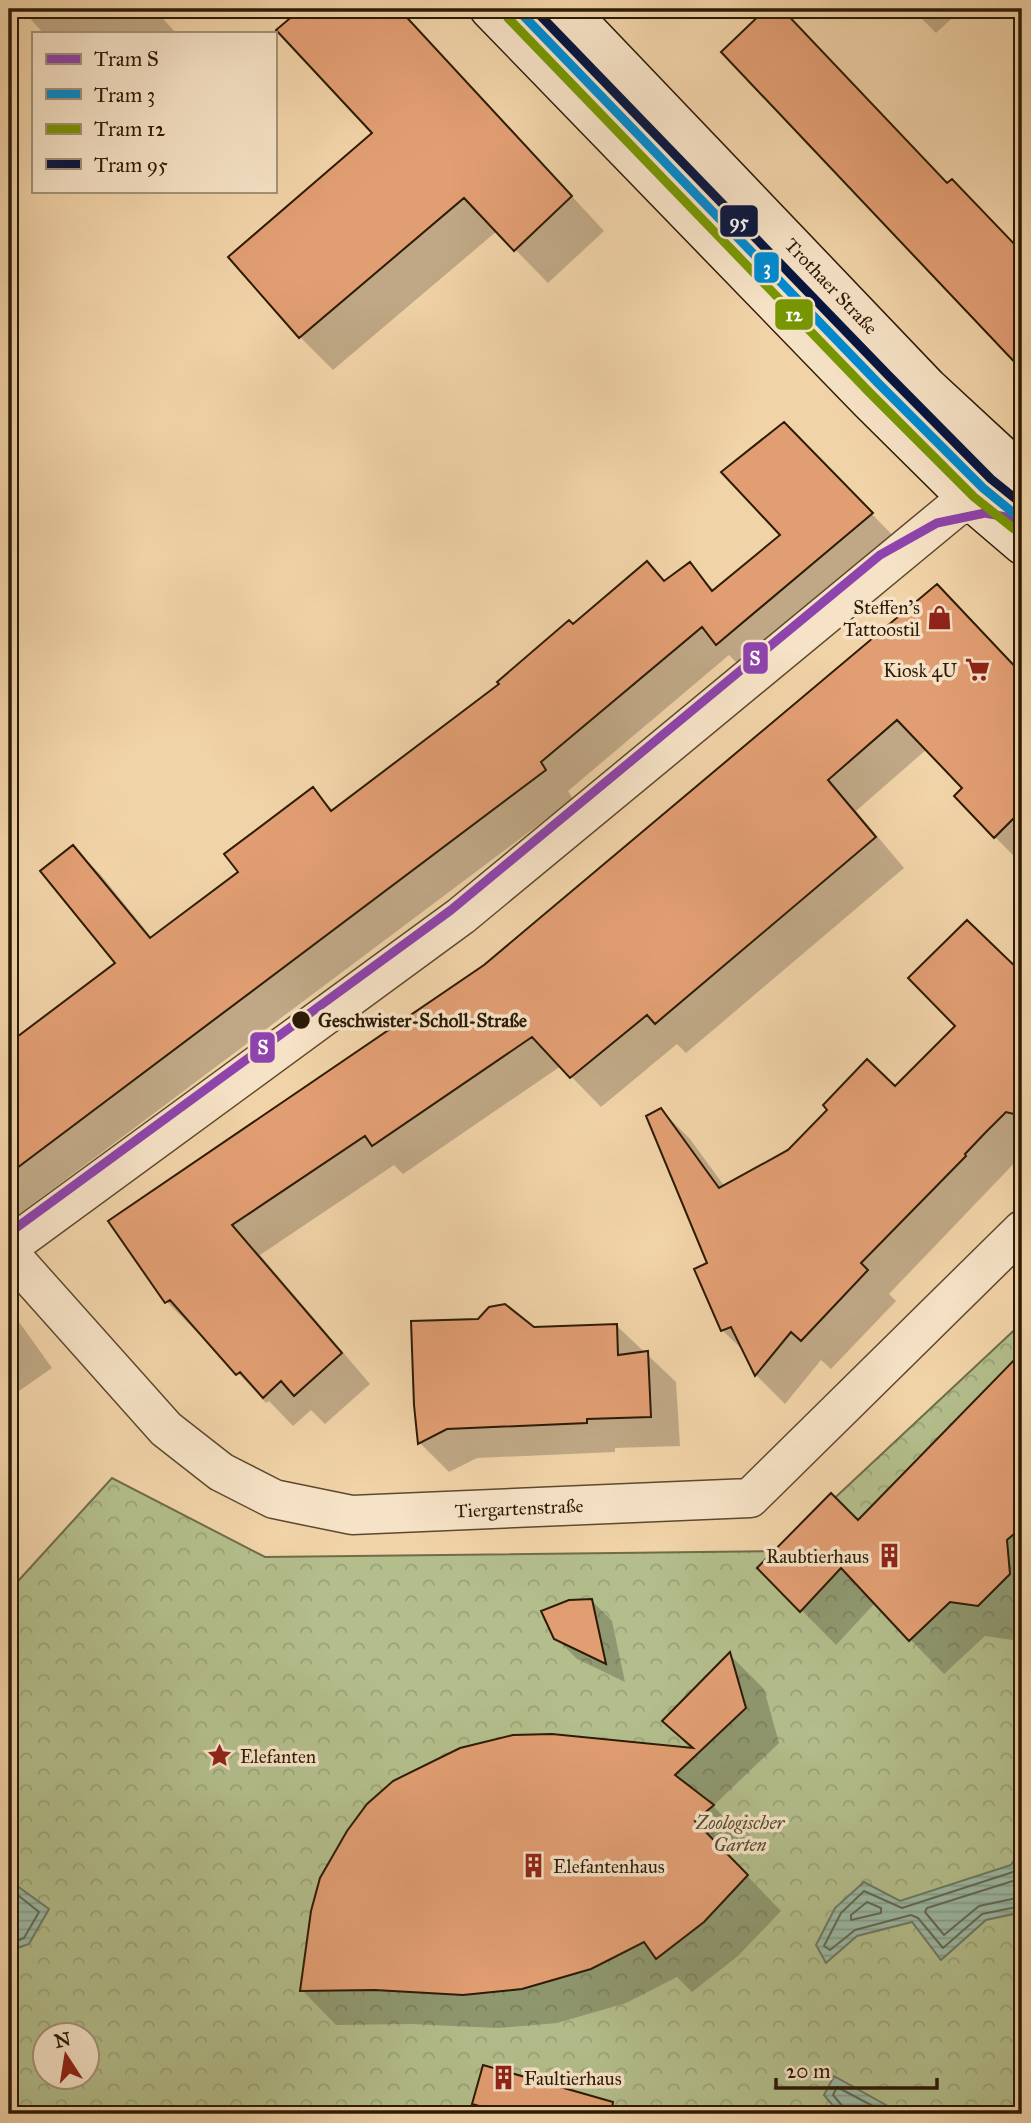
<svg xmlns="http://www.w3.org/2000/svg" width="1031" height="2123" font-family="'IM FELL Great Primer',serif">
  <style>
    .forest { fill: url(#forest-crowns); stroke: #706c48; stroke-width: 2; fill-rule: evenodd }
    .water { fill: url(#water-rules); stroke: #6f7a64; stroke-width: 2 }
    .shadow { fill: #0003 }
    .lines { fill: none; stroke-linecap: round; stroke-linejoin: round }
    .shore { stroke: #646a54; stroke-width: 2 }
    .building { fill: #e29e73; stroke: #2c1b05; stroke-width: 2 }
    .service-casing { stroke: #5d492e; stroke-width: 27 }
    .minor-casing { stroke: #5d492e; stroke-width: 41 }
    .secondary-casing { stroke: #2c1b05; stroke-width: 41 }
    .service { stroke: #f6e2c6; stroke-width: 24 }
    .minor { stroke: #f6e2c6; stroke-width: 38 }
    .secondary { stroke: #f6e2c6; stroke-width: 38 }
    .tram-1-casing { stroke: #f6e2c6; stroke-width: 14 }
    .tram-2-casing { stroke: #f6e2c6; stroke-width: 14 }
    .tram-3-casing { stroke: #f6e2c6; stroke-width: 14 }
    .tram-4-casing { stroke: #f6e2c6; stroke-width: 14 }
    .tram-1 { stroke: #8e44ad; stroke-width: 9 }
    .tram-2 { stroke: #008bd2; stroke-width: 9 }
    .tram-3 { stroke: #789702; stroke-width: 9 }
    .tram-4 { stroke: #051541; stroke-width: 9 }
    .stop-dot { fill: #2c1b05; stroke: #f6e2c6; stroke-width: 2.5 }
    .labels { text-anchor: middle; stroke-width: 7; stroke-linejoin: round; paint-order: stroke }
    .street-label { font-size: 19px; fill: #2c1b05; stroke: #f6e2c6 }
    .poi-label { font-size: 19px; fill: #2c1b05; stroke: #f6e2c6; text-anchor: end }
    .stop-label { font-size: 19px; font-weight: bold; fill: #2c1b05; stroke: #f6e2c6; text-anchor: start }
    .park-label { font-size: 19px; font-style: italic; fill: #544c2e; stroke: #f6e2c6 }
    .line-badge { stroke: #f6e2c6; stroke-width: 2.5 }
    .badge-label { font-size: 19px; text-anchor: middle; font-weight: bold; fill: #fff }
  </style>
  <defs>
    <pattern id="forest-crowns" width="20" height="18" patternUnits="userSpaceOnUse" patternTransform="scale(1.75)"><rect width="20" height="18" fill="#b3be8c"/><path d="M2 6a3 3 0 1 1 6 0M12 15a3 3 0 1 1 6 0" fill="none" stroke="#9aa377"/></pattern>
    <pattern id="water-rules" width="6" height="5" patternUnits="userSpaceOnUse" patternTransform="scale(1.75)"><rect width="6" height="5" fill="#9bb9a4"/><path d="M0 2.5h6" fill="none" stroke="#869e8c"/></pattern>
  </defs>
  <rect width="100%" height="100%" fill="#f1d3a8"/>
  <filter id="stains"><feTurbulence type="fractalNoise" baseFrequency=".00286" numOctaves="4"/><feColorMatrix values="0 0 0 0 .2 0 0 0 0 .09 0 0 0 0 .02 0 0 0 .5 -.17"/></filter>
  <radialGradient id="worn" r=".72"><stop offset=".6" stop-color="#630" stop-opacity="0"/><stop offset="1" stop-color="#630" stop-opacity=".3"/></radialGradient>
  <path class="forest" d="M1022,1323v791h-1013v-523l103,-113 153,79 513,-6zM46,2036h42v42h-42z"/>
  <path class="water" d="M1022,1848v64l-36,8 -45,40 -29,-38 -55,14 -31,27 -10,-18 19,-37 29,-26 36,19 111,-36z
    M9,1880l40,29 -20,35 -20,7z
    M834,2076l68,38h-62l-16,-19z"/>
  <path class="shadow" d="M22,9h132l22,24h-133z
    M282,9h117l205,222 -56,52 -51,-52 -164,139 -33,-33 75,-204z
    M684,9h16l-8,8z
    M769,9h11l168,175 34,28 40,41v113l-299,-314z
    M912,9h50l-26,24z
    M812,452l87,90 -153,130 -17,-17 -161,136 5,8 -564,423v-177l109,-82 -45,-116 28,28 51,63 88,-65 73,-83 21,21 167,-126 146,-121 19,19 23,-18 26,26 67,-56z
    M967,616l55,59v189l-27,-27 -30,-49 -38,-39 -71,62 48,57 -218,185 -9,-9 -76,63 -40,-41 -158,108 -9,-9 -134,90 110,129 -45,40 -14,-14 -18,16 -24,-25 -3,2 -68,-73 -2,1 -29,-29 -57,-81 375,-255z
    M1022,963v192l-133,139 7,7 -65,68 -10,-9 -36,44 -29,-29 -10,-22 -24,-23 -12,-66 -49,-154 29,29 35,48 170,-98z
    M9,1308l43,60 -43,30z
    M617,1326l59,56 4,64 -65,2v4l-138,6 -28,14 -29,-29z
    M1022,1354v277l-9,9 -28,-4 -41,38 -69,-71 -39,42 -76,-77 98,-46z
    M591,1600l21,21 13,61 -48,-23 -21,-21z
    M730,1655l34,34 15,54 -66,63 34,34 -19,16 53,55 -43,45 -46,36 -15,-15 -51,26 -69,20 -59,5 -87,-4 -75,1 -34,-35 390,-240 -28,-29z
    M474,2103l122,11h-111z"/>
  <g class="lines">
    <path class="shore" d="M1022,1861l-9,11 -111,36 -38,-17 -23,22 -17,33 6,4 25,-20 56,-15 7,3 25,30 39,-34 40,-8
      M1022,1876l-6,4 -89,28 -2,4 19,23 35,-29 43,-9
      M9,1888l30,24 -15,26 -15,6
      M867,1902l14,6v5l-30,7v-5z
      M845,2114l-1,-6 -11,-13 4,-8 51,27"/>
  </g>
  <path class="building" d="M301,9h98l173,187 -58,55 -50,-53 -165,140 -71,-81 144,-124 -96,-103z
    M766,9h16l165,174 5,-4 70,73v118l-301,-318z
    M784,422l89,91 -157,132 -14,-18 -161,135 5,8 -537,404v-131l106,-80 -75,-92 33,-26 77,93 88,-66 -14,-18 89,-67 18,24 168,-127 -2,-2 72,-62 4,4 74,-63 17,20 26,-19 22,29 68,-56 -59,-63z
    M937,584l85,90v136l-28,28 -40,-42 8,-8 -65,-68 -69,60 48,57 -221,187 -8,-9 -77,63 -38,-41 -160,109 -7,-10 -133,89 110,128 -48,43 -13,-15 -18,17 -23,-26 -4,3 -66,-75 -5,3 -57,-82 376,-256z
    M967,920l55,53v143l-16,-4 -20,20 -21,22 1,2 -105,107 7,7 -67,71 -10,-9 -36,44 -24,-49 -10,4 -27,-62 13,-6 -61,-147 15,-8 58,80 69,-38 39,-40 -4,-5 44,-46 28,27 60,-60 -47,-48z
    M505,1304l29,23 83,-3 1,31 30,-4 3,66 -64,2v4l-140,6 -29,15 -4,-39 -3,-84 67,-2 11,-12z
    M1022,1352v175l-15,13 3,34 -32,32 -28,-4 -41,39 -68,-73 -41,44 -43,-44 74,-75 27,27z
    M592,1599l14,65 -52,-25 -13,-28 28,-11z
    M730,1652l16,56 -71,67 39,30 -19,16 53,54 -44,47 -48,37 -12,-17 -53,27 -69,20 -59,6 -88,-5 -75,1 11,-80 9,-33 27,-47 20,-27 26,-23 67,-33 53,-13 39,-1 141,14 -31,-27z
    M483,2065l130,37 -2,12h-103l-36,-10z"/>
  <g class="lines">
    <defs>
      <path id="service" d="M967,498l46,-32"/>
      <g id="minor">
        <path d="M9,1247l452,-331 506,-418"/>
        <path id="s1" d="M9,1253l157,176 55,43 53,27 78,16 398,-17 272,-268"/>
      </g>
      <g id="secondary">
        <path d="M489,9l381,393 97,96 55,47"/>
        <path id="s2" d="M567,9l361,378 94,87"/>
      </g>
    </defs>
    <use href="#service" class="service-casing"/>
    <use href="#minor" class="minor-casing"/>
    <use href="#secondary" class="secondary-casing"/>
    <use href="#service" class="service"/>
    <use href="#minor" class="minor"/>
    <use href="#secondary" class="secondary"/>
    <defs>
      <path id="tram-1" d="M9,1233l442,-323 429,-355 57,-32 48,-10 37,7"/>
      <path id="tram-2" d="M517,9l362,375 104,104 39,32"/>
      <path id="tram-3" d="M508,18l362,375 104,104 40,32"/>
      <path id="tram-4" d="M534,9l354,366 103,104 31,25"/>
    </defs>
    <use href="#tram-1" class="tram-1-casing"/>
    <use href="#tram-2" class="tram-2-casing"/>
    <use href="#tram-3" class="tram-3-casing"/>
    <use href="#tram-4" class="tram-4-casing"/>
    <use href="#tram-1" class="tram-1"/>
    <use href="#tram-2" class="tram-2"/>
    <use href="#tram-3" class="tram-3"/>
    <use href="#tram-4" class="tram-4"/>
  </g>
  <defs>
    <symbol id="shop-bare" viewBox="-9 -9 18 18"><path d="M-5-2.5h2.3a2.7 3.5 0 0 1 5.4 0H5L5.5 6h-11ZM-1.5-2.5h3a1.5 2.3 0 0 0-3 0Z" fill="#8f2418" stroke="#f6e2c6" stroke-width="2.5" paint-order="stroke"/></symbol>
    <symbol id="supermarket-bare" viewBox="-9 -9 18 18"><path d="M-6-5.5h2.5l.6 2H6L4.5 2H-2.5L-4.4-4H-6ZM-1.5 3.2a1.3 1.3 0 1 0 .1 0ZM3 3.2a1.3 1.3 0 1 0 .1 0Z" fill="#8f2418" stroke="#f6e2c6" stroke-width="2.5" paint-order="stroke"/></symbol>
    <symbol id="building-bare" viewBox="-9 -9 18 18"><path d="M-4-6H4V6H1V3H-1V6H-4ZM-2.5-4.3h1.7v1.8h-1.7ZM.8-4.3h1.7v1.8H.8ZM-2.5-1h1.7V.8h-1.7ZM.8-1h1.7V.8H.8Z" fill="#8f2418" stroke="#f6e2c6" stroke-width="2.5" paint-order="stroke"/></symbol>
    <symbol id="sight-bare" viewBox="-9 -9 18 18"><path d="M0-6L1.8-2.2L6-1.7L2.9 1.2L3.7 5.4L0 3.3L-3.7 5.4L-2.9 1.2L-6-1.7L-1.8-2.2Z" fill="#8f2418" stroke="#f6e2c6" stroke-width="2.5" paint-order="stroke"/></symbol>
  </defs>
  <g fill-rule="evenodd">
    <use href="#shop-bare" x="922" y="600" width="35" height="35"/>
    <use href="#supermarket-bare" x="960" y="652" width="35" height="35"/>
    <use href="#building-bare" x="872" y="1538" width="35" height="35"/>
    <use href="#sight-bare" x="202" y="1738" width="35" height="35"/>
    <use href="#building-bare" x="516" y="1848" width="35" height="35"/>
    <use href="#building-bare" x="486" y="2060" width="35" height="35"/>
  </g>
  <circle class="stop-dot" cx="301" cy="1020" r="10"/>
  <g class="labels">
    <g class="street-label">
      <text dy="7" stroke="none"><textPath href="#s2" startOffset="383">Trothaer Straße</textPath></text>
      <text dy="7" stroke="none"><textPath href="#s1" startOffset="612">Tiergartenstraße</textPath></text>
    </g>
    <g class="poi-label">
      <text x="920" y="614">Steffen's<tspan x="920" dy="22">Tattoostil</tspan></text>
      <text x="957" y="677">Kiosk 4U</text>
      <text x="869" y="1563">Raubtierhaus</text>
      <text x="240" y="1763" text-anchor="start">Elefanten</text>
      <text x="553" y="1873" text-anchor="start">Elefantenhaus</text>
      <text x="524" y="2085" text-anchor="start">Faultierhaus</text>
    </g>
    <g class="stop-label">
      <text x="318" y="1027">Geschwister-Scholl-Straße</text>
    </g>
    <g class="park-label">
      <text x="740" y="1829">Zoologischer<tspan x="740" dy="22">Garten</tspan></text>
    </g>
  </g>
  <g class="line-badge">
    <rect x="719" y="204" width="40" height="34" rx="7" fill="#051541"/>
    <rect x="753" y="251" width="27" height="33" rx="7" fill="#008bd2"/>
    <rect x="774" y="298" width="40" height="33" rx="7" fill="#789702"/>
    <rect x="742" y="641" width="27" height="34" rx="7" fill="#8e44ad"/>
    <rect x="249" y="1031" width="27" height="33" rx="7" fill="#8e44ad"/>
  </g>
  <g class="badge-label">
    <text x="739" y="228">95</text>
    <text x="767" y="274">3</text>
    <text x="794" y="321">12</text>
    <text x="755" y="665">S</text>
    <text x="263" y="1054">S</text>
  </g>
  <rect width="1031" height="2123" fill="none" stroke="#f1d3a8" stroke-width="35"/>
  <rect x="10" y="10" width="1010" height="2102" fill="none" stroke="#2c1b05" stroke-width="3.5"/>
  <rect x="18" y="18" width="996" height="2088" fill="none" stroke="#2c1b05" stroke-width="2"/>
  <rect x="32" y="32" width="245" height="161" fill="#f6e2c6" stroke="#a59279" stroke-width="2"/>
  <rect x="46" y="54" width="35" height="10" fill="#8e44ad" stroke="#a59279" stroke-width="2"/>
  <text x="94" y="66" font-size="21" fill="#2c1b05">Tram S</text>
  <rect x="46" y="89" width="35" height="10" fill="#008bd2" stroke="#a59279" stroke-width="2"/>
  <text x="94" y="102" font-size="21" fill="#2c1b05">Tram 3</text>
  <rect x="46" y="124" width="35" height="10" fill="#789702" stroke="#a59279" stroke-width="2"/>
  <text x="94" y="136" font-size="21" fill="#2c1b05">Tram 12</text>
  <rect x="46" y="159" width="35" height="10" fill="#051541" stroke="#a59279" stroke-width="2"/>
  <text x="94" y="172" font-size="21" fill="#2c1b05">Tram 95</text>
  <g transform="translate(66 2056) rotate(348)"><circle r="33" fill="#f6e2c6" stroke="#a59279" stroke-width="2"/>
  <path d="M0-5L12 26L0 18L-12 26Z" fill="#8f2418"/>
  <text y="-10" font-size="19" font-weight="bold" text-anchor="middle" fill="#2c1b05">N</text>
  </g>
  <path d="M776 2078v10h161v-10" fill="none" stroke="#2c1b05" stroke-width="3.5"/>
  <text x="786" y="2078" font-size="21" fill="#2c1b05" stroke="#f6e2c6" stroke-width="5" paint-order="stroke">20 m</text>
  <rect width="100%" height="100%" filter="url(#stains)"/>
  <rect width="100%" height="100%" fill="url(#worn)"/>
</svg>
